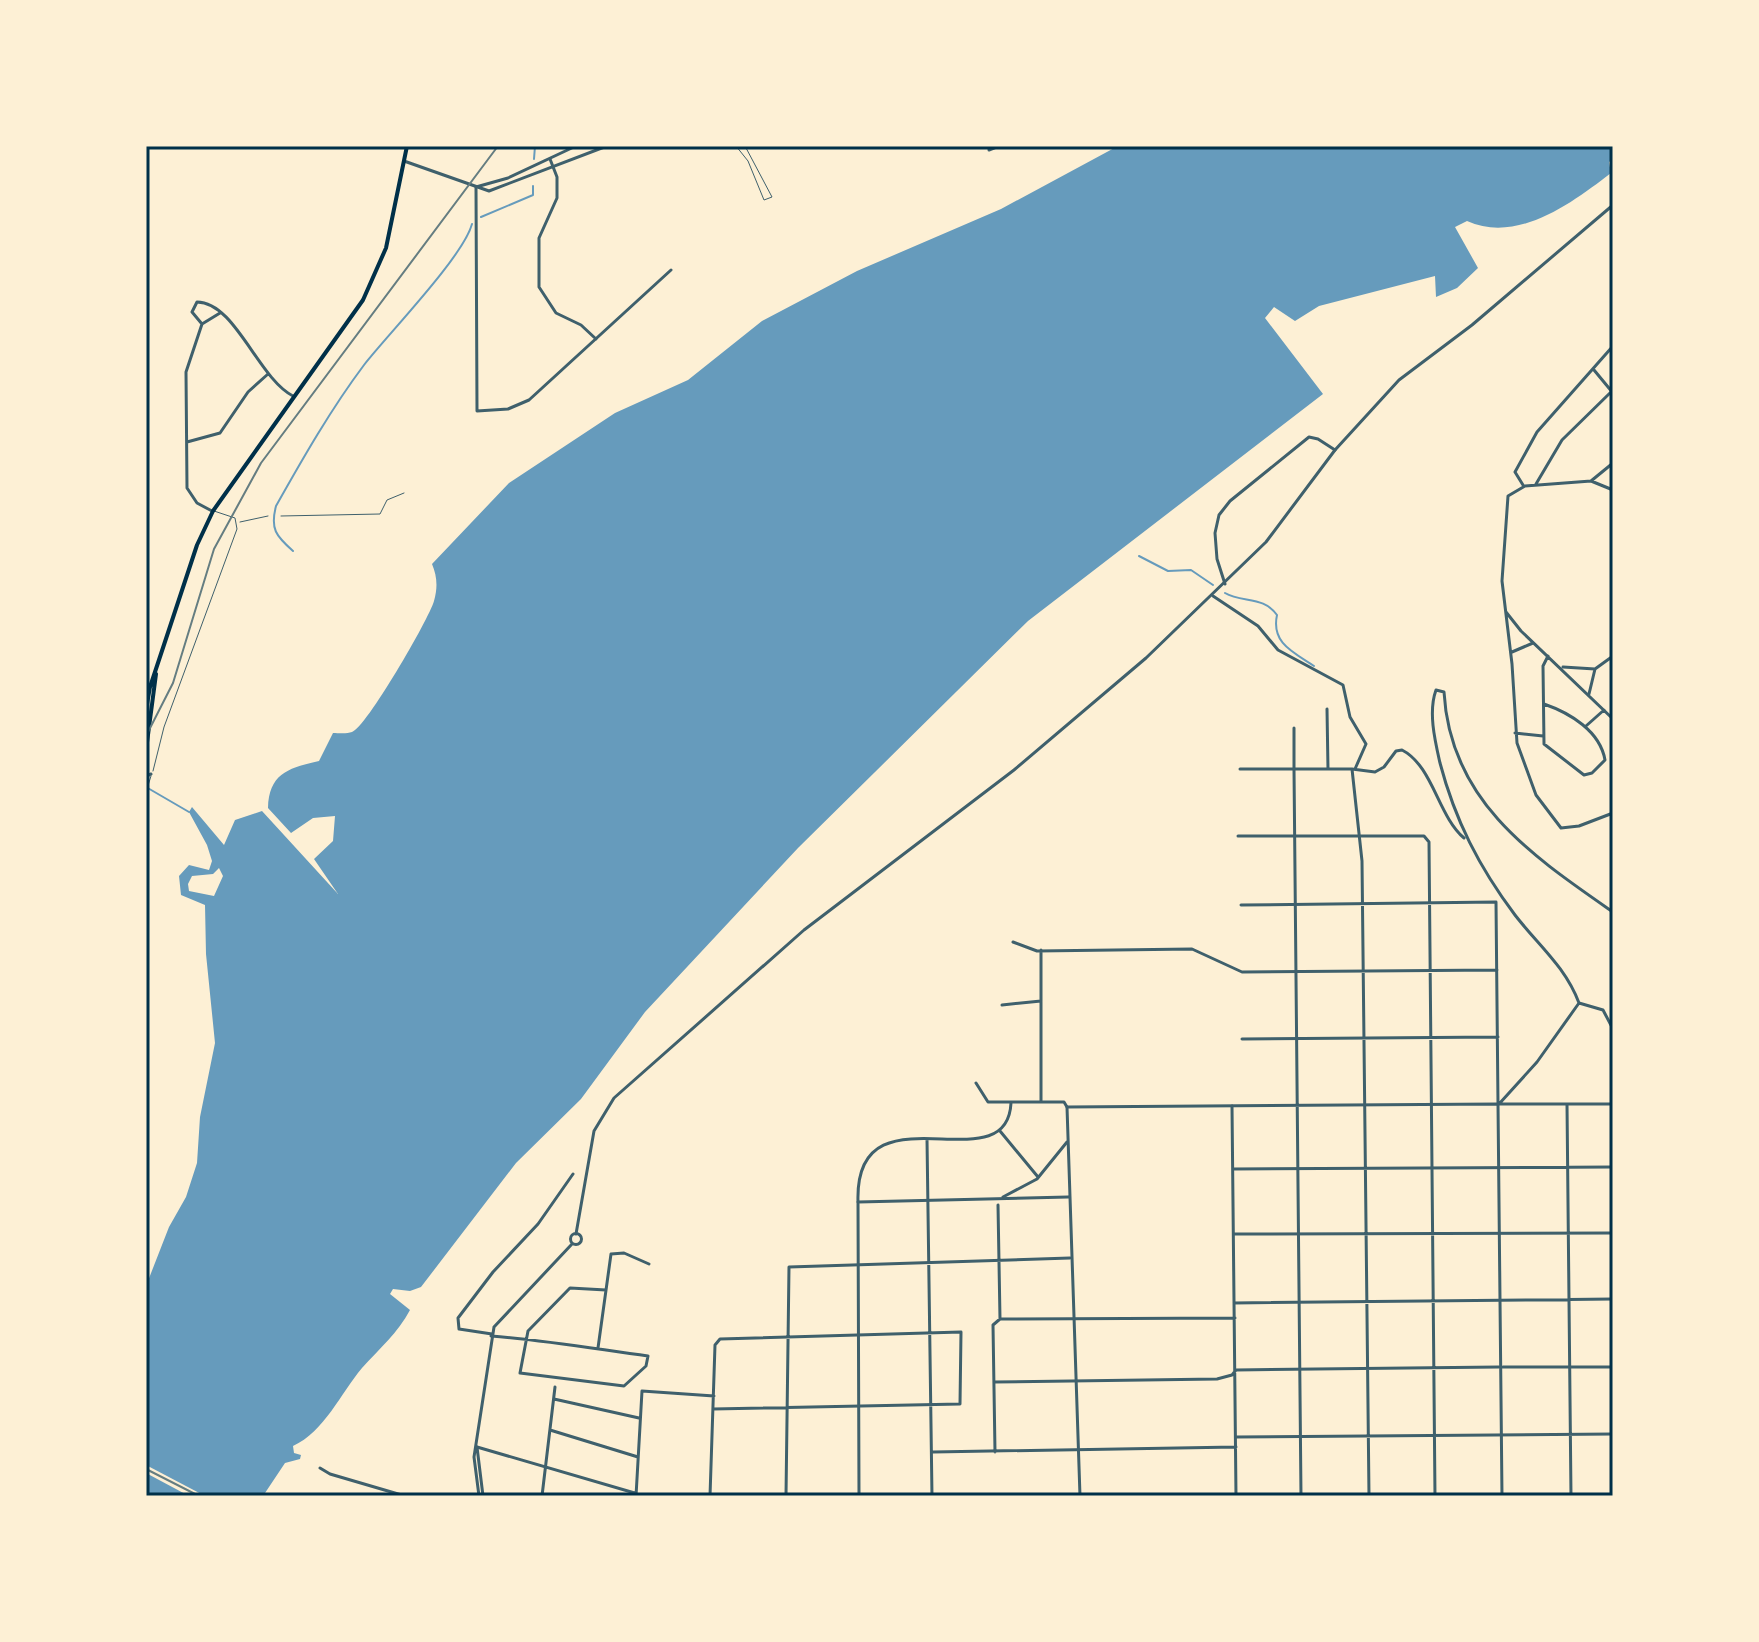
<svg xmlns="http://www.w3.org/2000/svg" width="1759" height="1642" font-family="Barlow,sans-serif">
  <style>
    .water { fill: #669bbc; fill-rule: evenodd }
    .pier { fill: #fdf0d5 }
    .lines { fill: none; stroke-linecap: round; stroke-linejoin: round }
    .stream { stroke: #669bbc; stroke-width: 2 }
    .service { stroke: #3f606c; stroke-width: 1 }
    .minor { stroke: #3f606c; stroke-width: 3 }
    .tertiary { stroke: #3f606c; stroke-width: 3 }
    .primary { stroke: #003049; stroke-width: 4 }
    .rail { stroke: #657d81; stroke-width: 2 }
    .neatline { fill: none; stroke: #003049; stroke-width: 3 }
  </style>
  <rect width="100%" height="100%" fill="#fdf0d5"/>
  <path class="water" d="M1118,146h495v13l-4,3 2,11c-39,30 -94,71 -144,48l-12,6 23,41 -21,20 -21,9 -1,-21 -116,30 -24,15 -21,-14 -9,11 58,76 -295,227 -230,227 -153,164 -64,87 -65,64 -95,124 -11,4 -17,-2 -3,5 20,16c-12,23 -31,39 -48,58 -21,25 -38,64 -69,78l1,7 7,2 -1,4 -15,4 -22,33h-117v-210l23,-59 17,-30 11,-34 3,-46 15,-74 -9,-89 -1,-49 -24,-10 -2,-19 10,-11 20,5 3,-9 -5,-16 -18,-33 3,-5 32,38 11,-25 27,-9 76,83 -24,-35 19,-18 2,-25 -22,2 -22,15 -23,-25c1,-35 21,-40 51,-47l14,-28c5,0 14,1 19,-1 14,-4 77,-113 82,-131 4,-14 3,-25 -2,-37l77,-81 106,-70 73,-33 74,-59 95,-50 144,-62zM219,868l4,8 -9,20 -25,-5 -1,-7 4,-8 21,-2z"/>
  <path class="pier" d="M146,1465l59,31h-16l-43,-23z"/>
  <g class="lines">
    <path class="stream" d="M534,159l1,-13
      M481,217l52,-22v-9
      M293,551c-17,-15 -23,-22 -17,-45 27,-48 55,-97 88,-141 25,-32 99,-108 108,-141
      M1139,556l29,15 23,-1 22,15
      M1225,593c17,10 39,3 52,22 -6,28 16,37 37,51
      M146,787l43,25"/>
    <path class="service" d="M736,146l12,15 16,39 8,-3 -27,-51
      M281,516l99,-2 7,-14 17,-7
      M240,522l28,-6
      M153,771l11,-44 73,-198 -2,-11 -21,-7
      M146,792l5,-16"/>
    <path class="minor" d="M989,146v4l10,-4
      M550,159l7,18v21l-18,40v49l17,26 25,12 15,14
      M476,187l1,224 31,-2 21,-9 142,-130
      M202,324l-10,-12 5,-10c38,0 61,76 96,94
      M1594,370l19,23
      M187,442l33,-9 28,-41 20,-18
      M1613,463l-22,18 -66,5 -17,10 -6,85 10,83 5,79 19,52 25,33 18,-2 34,-13
      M1591,481l22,9
      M1536,484l26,-44 49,-48
      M1523,485l-8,-13 22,-40 76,-86
      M212,511l-15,-8 -10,-15 -1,-116 16,-48 18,-11
      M1225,584l-8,-25 -2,-26 4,-18 11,-14 79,-64 9,2 17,11 64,-70 73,-55 141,-120
      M1213,596l45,30 20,24 65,35 7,32 16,27 -11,25
      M1506,612l15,19 92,88
      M1512,652l21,-9
      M1563,667l32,2
      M1589,694l6,-25 18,-13
      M1544,704c26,9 56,27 61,56l-13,13 -8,2 -40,-31 -1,-78 5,-10
      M1327,709l1,60
      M1586,726l18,-16
      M1294,728v41
      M1515,733l28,3
      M1240,769h112l23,3 9,-5 12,-16 6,-1c31,16 36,66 62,88
      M1352,769l10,92 7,635
      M146,776l5,-2
      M1238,836h186l5,6 6,654
      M1241,905l255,-3 2,202
      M1013,942l24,9 155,-2 50,23 255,-2
      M1041,950v152
      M1579,1003l24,7 10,19
      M1002,1005l39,-4
      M1242,1039l256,-2
      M976,1083l12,19h76l3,5
      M1498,1104h115
      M1499,1104l38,-42 42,-59c-14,-37 -41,-58 -64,-88 -36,-48 -60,-95 -75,-152 -5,-22 -12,-51 -4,-73l8,2c6,109 87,163 169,220
      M1567,1104l4,392
      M1232,1106l4,390
      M1000,1131l38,46
      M927,1139l5,357
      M1233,1169l380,-2
      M1003,1197l34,-18 30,-37
      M858,1202c-4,-121 149,-15 153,-99
      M1234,1234l379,-1
      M1234,1303l379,-4
      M1000,1319l235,-1
      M492,1334l-33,-5 -1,-11 35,-46 45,-48 35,-50
      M491,1336c53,4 105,13 157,20l-2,10 -22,20 -104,-13 8,-42 42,-43 36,2
      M598,1348l13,-94 13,-1 25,11
      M994,1382l223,-3 15,-4 4,-5 263,-3
      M554,1399l85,19
      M550,1430l88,27
      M1236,1437l377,-3
      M477,1447l168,49
      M933,1452l303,-5
      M995,1452l-2,-127 7,-6 -2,-114
      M320,1468l10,6 75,22
      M542,1496l13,-109
      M636,1496l6,-105 72,5
      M710,1496l5,-151 5,-6 241,-7 -1,72 -247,5
      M786,1496l3,-229 281,-9"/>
    <path class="tertiary" d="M404,161l85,30 118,-45
      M476,187l32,-9 68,-32
      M1294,769l7,727
      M570.5 1239a5.5 5.5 0 1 1 11 0a5.5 5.5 0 1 1-11 0Z
      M576,1234l18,-103 20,-33 190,-168 210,-160 132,-112 120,-116 69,-92
      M1503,1367h110
      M477,1447l6,49
      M479,1496l-5,-39 20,-130 78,-83
      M859,1496l-1,-294 210,-5
      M1080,1496l-13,-389 431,-3 4,392"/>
    <path class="primary" d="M146,710l4,-23 47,-142 16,-34 150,-211 23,-52 21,-102
      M146,750l10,-76"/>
    <path class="rail" d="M146,736l27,-53 41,-134 47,-86 237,-317
      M146,1469l53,27"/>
  </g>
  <rect width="1759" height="1642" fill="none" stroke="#fdf0d5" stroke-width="296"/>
  <rect x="148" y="148" width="1463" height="1346" class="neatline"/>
</svg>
